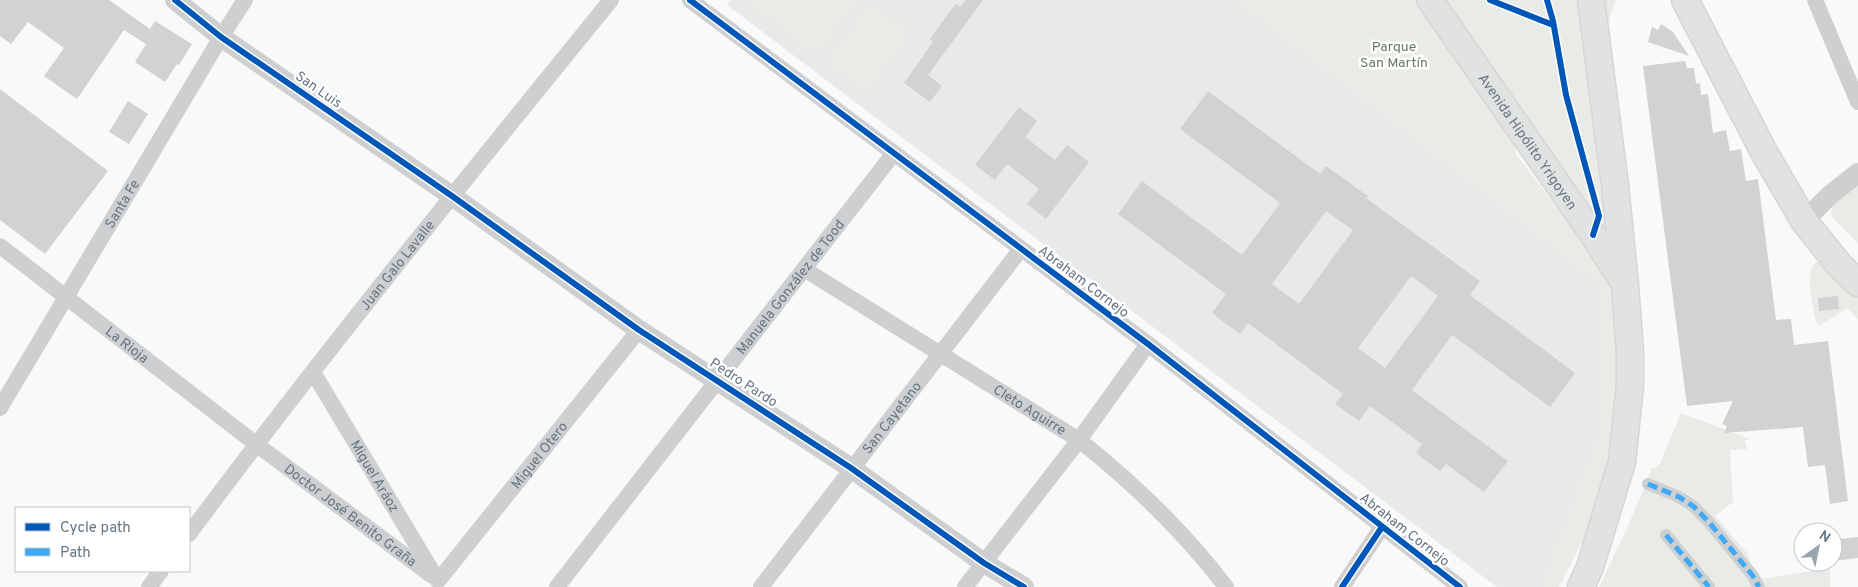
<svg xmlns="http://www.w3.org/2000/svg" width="1858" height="587" font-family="Overpass,sans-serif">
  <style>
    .built { fill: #e8e9e9 }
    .green { fill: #e8ebe6 }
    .building { fill: #d0d2d3; fill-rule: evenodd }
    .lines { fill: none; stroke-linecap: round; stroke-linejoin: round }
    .primary-casing { stroke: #d5d6d7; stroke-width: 28 }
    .trunk-casing { stroke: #d5d6d6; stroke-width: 29 }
    .pedestrian { stroke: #cecfd0; stroke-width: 12 }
    .minor { stroke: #cecfd0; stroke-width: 16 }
    .tertiary { stroke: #cecfd0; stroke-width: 20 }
    .primary { stroke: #e1e2e2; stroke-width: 25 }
    .trunk { stroke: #e1e2e2; stroke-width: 26 }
    .quiet { stroke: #3fa9f5; stroke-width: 5; stroke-dasharray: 10 5; stroke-linecap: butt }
    .cycleway-casing { stroke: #fff; stroke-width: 9 }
    .cycleway { stroke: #0057b8; stroke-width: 6 }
    .labels { text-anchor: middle; stroke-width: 5; stroke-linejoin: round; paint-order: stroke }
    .park-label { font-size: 14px; fill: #687a64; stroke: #fff }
    .street-label { font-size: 14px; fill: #657683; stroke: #fff }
  </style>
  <rect width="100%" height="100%" fill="#f9f9f9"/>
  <path class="built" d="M731,0h503l6,2 362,281 -1,150 -58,154h-46l-770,-582z"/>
  <path class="green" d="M753,0h105l-42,54 -65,-51z
    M1234,0h187l88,125 7,29 96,127 8,58 -6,103 -28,92 -27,53h-16l58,-154 1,-150 -362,-281z
    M1439,0h144l29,245z
    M1601,0h15l-6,16 -3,28z
    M870,4l40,30 -45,58 -38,-29z
    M1858,182v61l-27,-27 1,-13z
    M1817,262h5l36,35v22l-11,-11 -27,18 -4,-4c-3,-17 -13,-49 1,-60z
    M1681,413l69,26 -5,1 2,9 -17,1 3,52 -18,14 33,38 2,12 10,13 70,-11v19h-231l27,-56 26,-63h4l4,-4z"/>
  <path class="building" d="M0,0h109l41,29 5,-8 37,23 -13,21 -2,-1 -12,18 -30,-20 11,-18 -22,-14 -47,69 -33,-23 20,-28 -36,-26 -17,22 -11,-8z
    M966,0h17l-55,75 14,11 -12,16 -26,-19 29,-41 -3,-3 21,-29 5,-6 4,3z
    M1661,24l12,8 16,24 -41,-14 4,-15 6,3z
    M1685,61l2,7h7l2,16 4,-1 1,12 7,-1 5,39 13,-3 4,21 11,-2 5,32 12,-2 18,141 15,-1 3,26 34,-4 20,160 -18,3 -5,-39 -17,2 -5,-40 -79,6 3,-7 -5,-2 11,-23 -46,5 -44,-340z
    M0,89l108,82 -63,83 -45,-34z
    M1208,91l112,83 6,-8 42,30 -2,2 114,83 -10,14 105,78 -25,34 -98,-72 -40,55 96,71 -24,31 -38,-28 -6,7 -24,-18 6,-9 -52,-38 -11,15 -24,-17 8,-10 -95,-71 -8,11 -28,-21 14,-19 -108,-80 24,-33 100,74 38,-52 -100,-74zM1326,211l27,19 -54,74 -27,-20zM1411,276l27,20 -53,72 -27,-20z
    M128,101l20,13 -19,30 -20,-12z
    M1019,107l18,14 -12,16 30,23 12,-15 22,17 -43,57 -19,-15 12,-15 -32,-25 -12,16 -20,-15z
    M1838,296l1,13 -20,2 -1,-13z
    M1858,537v21l-25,3v-21z"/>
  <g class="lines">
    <defs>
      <g id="primary">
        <path id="s8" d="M1430,0l163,235 32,50"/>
      </g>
      <path id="trunk" d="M1685,0l79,152 40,69 36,45 18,17
        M1581,587l9,-20 32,-105 8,-77v-33l-5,-67 -10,-100 -24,-185"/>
    </defs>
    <use href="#primary" class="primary-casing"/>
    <use href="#trunk" class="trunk-casing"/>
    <path class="pedestrian" d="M1648,484l31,13 14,9 15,15 45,55 6,11
      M1666,535l43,52"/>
    <g class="minor">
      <path d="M690,0l458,344 312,243"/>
      <path d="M1815,0l43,102"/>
      <path id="s1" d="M0,246l256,198 175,131"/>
      <path id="s2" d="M804,269l275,171c53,42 106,93 147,147"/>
      <path id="s3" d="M313,372l125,209 201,-251"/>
      <path id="s4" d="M0,408l221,-371 24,-37"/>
      <path id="s5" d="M189,534c135,-182 279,-358 422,-534"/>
      <path d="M149,587l12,-16"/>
      <path id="s6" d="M557,587l337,-434"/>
      <path id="s7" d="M761,587l260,-338"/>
      <path d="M965,587l114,-147 69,-96"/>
      <path d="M1342,587l40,-60"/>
    </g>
    <path class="tertiary" d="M175,0l46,37 231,159 187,134 212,138 133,95 40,24
      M1804,221l26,-26 28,-22"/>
    <use href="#primary" class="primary"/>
    <use href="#trunk" class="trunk"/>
    <path class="quiet" d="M1648,484l31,13 14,9 15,15 45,55 6,11
      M1666,535l43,52"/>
    <defs>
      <path id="cycleway" d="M175,0l46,37 231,159 187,134 212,138 133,95 40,24
        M690,0l458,344 312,243
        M1490,0l63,25
        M1547,0l6,21 13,74 33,121 -6,19
        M1342,587l40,-60"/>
    </defs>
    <use href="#cycleway" class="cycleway-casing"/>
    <use href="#cycleway" class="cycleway"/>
  </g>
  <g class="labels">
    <g class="park-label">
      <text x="1394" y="51">Parque<tspan x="1394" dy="16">San Martín</tspan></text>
    </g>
    <g class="street-label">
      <text transform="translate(319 89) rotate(35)" y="5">San Luis</text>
      <text dy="5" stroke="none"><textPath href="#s8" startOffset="172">Avenida Hipólito Yrigoyen</textPath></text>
      <text dy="5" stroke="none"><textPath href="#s4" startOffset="238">Santa Fe</textPath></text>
      <text dy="5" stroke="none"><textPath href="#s5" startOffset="340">Juan Galo Lavalle</textPath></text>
      <text transform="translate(1084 281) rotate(37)" y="5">Abraham Cornejo</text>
      <text dy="5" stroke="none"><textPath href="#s6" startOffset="380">Manuela González de Tood</textPath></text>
      <text dy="5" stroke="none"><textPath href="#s1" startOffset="161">La Rioja</textPath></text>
      <text transform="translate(744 382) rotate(33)" y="5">Pedro Pardo</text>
      <text dy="5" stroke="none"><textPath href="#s2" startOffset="266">Cleto Aguirre</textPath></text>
      <text dy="5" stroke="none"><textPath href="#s7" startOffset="214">San Cayetano</textPath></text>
      <text dy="5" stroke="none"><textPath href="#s3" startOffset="405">Miguel Otero</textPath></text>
      <text dy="5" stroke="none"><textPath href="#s3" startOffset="121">Miguel Aráoz</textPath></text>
      <text dy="5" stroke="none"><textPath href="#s1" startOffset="442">Doctor José Benito Graña</textPath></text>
      <text transform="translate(1405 529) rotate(38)" y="5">Abraham Cornejo</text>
    </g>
  </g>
  <rect x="15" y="507" width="175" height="65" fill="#ffffff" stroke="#c1c8cd"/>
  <rect x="25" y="523" width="25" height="8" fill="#0057b8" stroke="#c1c8cd"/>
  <text x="60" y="532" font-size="15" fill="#657683">Cycle path</text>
  <rect x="25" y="548" width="25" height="8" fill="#3fa9f5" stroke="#c1c8cd"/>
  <text x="60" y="557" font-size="15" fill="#657683">Path</text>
  <g transform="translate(1818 547) rotate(33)"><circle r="24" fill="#ffffff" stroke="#c1c8cd"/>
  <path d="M0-4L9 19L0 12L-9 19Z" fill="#99a4ac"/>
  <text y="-8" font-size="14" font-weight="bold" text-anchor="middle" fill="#657683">N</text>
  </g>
</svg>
